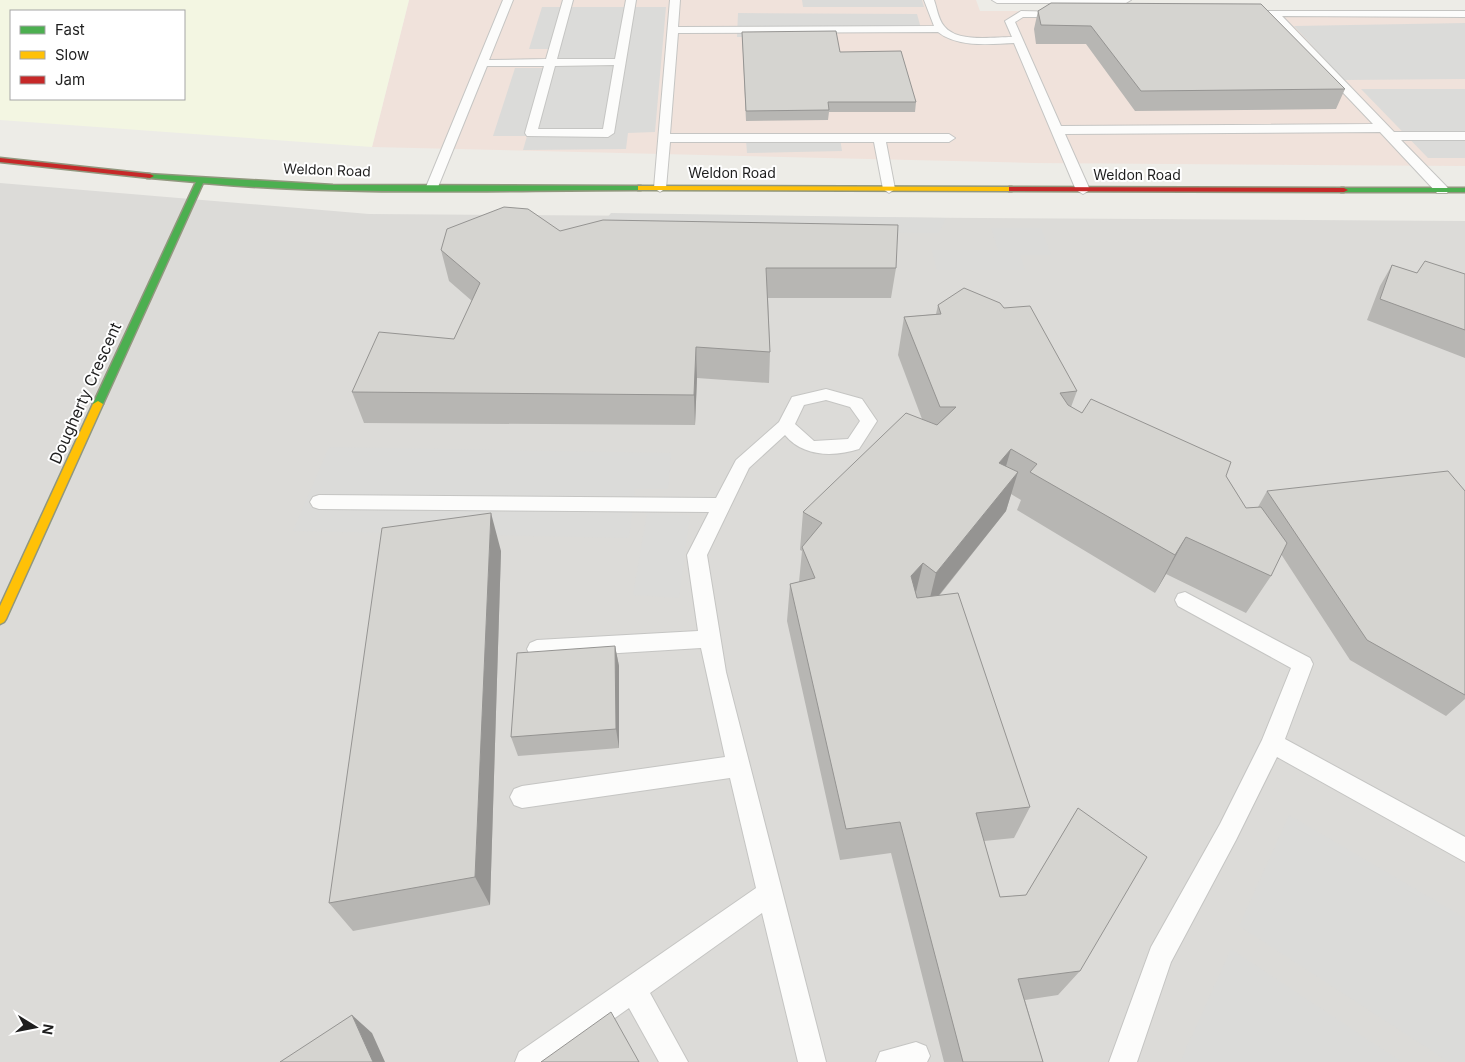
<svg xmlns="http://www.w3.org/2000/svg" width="1465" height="1062" font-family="Inter,sans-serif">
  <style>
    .residential { fill: #dcdbd8 }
    .commercial { fill: #f0e2db }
    .education { fill: #f3f6e2; fill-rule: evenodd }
    .parking { fill: #dbdbd9 }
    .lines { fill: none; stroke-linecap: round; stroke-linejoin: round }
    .lane-casing { stroke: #c5c5c3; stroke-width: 2 }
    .fast-casing { stroke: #91977e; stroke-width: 3 }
    .slow-casing { stroke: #91977e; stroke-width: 3 }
    .jam-casing { stroke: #91977e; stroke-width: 3 }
    .lane { fill: #fcfcfb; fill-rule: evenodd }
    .fast { fill: #4caf50; fill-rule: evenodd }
    .slow { fill: #ffc107; fill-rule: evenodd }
    .jam { fill: #c62828; fill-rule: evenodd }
    .wall { fill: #b7b6b3 }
    .shaded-wall { fill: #959492 }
    .building { fill: #d5d4d0; stroke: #959492 }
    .labels { text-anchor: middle; stroke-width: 4; stroke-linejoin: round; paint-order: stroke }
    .far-street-label { font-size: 14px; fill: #1e1e1e; stroke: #fff }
    .street-label { font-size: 16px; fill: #1e1e1e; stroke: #fff }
  </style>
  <rect width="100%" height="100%" fill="#edece7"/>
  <path class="residential" d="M0,183l369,31 1096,7v841h-1465z"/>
  <path class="commercial" d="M409,0h567l4,11 485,-1v156l-431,-3 -662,-16z"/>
  <path class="education" d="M0,0h409l-37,147 -372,-27zM11,11h173v88h-173z"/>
  <path class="parking" d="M802,0h120l2,7h-121z
    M542,7h124l-11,125 -27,1 -2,16 -103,1 4,-14h-34l22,-68h31l5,-19h-22z
    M738,13l179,1 5,18 -99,-1v6h-86z
    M1465,23v56l-121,1 -50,-54z
    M1361,89h104v69h-37z
    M840,138l2,13 -95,2 -1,-13z
    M611,213l335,5 -7,15 -342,-3z
    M991,228h50l10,27h-31l5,15h-88l-5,-20h66z
    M329,447l342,6 -3,36h-33l-6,49 -336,-7z
    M647,513l43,2 -11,83 -46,-3z
    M1289,815l176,103v144h-16l-210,-136z
    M1231,949l171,113h-222z"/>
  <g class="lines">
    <defs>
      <path id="lane" d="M503,0h10l-24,60 57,-1 17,-59h10l-16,59h58l11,-59h10l-22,133 -6,4 -81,-1 -2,-3 19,-67h-57l-49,121 -6,4 -5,-1 -1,-3zM614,65l-11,64h-65l17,-63z
        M670,0h10l-2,27 256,-1 -10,-26h10c3,8 4,19 10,26 13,17 49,11 68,11l-7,-16 16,-10 44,1v4l-4,1h-38l-8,5 46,104 312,-2 -103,-108h-26l-5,-3 1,-2h225v6l-183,-1 112,116h71v8h-64l46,47 2,3 -2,3h-10l-57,-61 -315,2 25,56 -7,4 -7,-4 -62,-147c-23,1 -56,5 -76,-11l-260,1 -8,101h279l6,4 -6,4h-63l9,47 -6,4 -6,-4 -9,-47h-204l-4,46 -6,4 -6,-4z
        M992,0h139l-5,3h-129z
        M826,389l36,10 15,22 -18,28c-25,8 -56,8 -74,-14l-36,33 -42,87 19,117 100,390h-28l-36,-149 -112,80 38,69h-29l-30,-54 -76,54h-38l4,-10 237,-164 -26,-110 -208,30 -8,-3 -4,-8 4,-8 8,-3 203,-29 -24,-109 -164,10 -7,-3 -3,-6 3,-6 7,-3 161,-9 -11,-76 22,-43 -390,-3 -6,-2 -3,-5 3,-5 6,-2 397,3 20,-38 43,-38 13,-25zM826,400l24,7 10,14 -12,18 -34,2 -19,-17 9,-19z
        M1185,592l125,66 3,6 -28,75 180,98v25l-188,-105 -41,83 -65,122 -34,100h-28l42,-115 69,-123 42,-84 29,-72 -113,-62 -3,-6 3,-6z
        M916,1042l10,4 4,10 -3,6h-51l4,-10z"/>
      <path id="fast" d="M147,174l186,11 308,1 4,2 -4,2c-146,0 -293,6 -438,-7l-100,221 -5,3 -5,-3 103,-222 -46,-4h-3z
        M1341,188h124v4h-124z"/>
      <path id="slow" d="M638,186l374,1 4,2 -4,2 -371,-1h-3z
        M98,401l5,3 -97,215 -2,3 -4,2v-18l93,-202z"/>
      <path id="jam" d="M0,158l150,16 4,2 -4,2 -150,-16z
        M1009,187l335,1 4,2 -4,2 -332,-1h-3z"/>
    </defs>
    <use href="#lane" class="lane-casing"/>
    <use href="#fast" class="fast-casing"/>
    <use href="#slow" class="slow-casing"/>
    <use href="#jam" class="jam-casing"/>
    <use href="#lane" class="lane"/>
    <use href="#fast" class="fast"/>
    <use href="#slow" class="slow"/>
    <use href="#jam" class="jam"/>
  </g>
  <path class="wall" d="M1038,11l307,78 -9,20 -201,2 -49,-67h-50l-2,-15z
    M742,32l98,20 76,50 -1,10h-86l-1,8 -82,1z
    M560,231l336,37 -5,30h-123l2,54 -1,31 -72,-5 -2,47 -331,-2 -12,-31 102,-53 18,-38 -23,-20 -8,-31z
    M1392,265l25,8 48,1v84l-98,-38 13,-34z
    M938,305l66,3 73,83 -6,16 11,6 144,63 20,32 12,-1 9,-16 198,204v4l-19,17 -96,-56 -69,-106 -10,22 -25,37 -80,-39 -11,19 -138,-83 4,-10 -10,-6 -5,17 -67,85 91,211 -16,31 -30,3 16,56 26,-2 52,-87 2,163 -22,24 -33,5 18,62h-99l-53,-209 -51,7 -53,-239 3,-37 9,-2 3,-31 -2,-1 3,-38 119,-93 -24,-64 6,-38 32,-3z
    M501,551l-11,354 -137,26 -24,-28z
    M615,646l4,20v82l-101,8 -7,-19z"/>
  <path class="shaded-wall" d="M696,347l1,31 -2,47 -1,-30z
    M1011,449l-11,38 -1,-24z
    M1018,472l-12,39 -79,99 9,-37z
    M491,513l10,38 -11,354 -15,-28z
    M1186,537l-20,37 -11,19 20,-38z
    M923,563l-9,37 -3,-24z
    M615,646l4,20v82l-3,-19z
    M352,1015l20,18 13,29h-12z"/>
  <path class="building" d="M1051,3l210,1 84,85 -204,2 -50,-65 -50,-1 -3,-14z
    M836,31l4,21 61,-1 15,51h-88l1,8 -83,1 -4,-79z
    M504,207l24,2 32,22 43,-11 295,5 -2,43h-130l4,84 -74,-5 -2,48 -342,-3 27,-60 75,7 26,-56 -39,-33 6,-21z
    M1425,261l40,13v56l-85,-31 12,-34 25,8z
    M964,288l36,15 4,5 26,-2 47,85 -17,2 8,12 14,8 9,-14 140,63 -5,14 20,32 15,-1 26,36 -16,33 -85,-39 -11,18 -145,-83 7,-8 -26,-15 -12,14 19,9 -82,101 -13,-10 -12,13 6,22 41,-5 72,214 -54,6 24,84 26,-2 52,-87 69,49 -67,114 -62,8 25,83h-80l-63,-240 -54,7 -56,-245 25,-6 -13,-31 20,-24 -19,-11 103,-99 31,12 19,-18h-16l-36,-90 37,-3 -3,-9z
    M1448,471l17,20v204l-98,-55 -100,-149z
    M491,513l-16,364 -146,26 53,-375z
    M615,646l1,83 -105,8 6,-84z
    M611,1012l28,50h-98z
    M352,1015l21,47h-93z"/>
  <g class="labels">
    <g class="far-street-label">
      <text transform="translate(327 170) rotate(2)" y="5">Weldon Road</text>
      <text x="732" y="178">Weldon Road</text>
      <text x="1137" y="180">Weldon Road</text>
    </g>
    <g class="street-label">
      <text transform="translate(85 393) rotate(-66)" y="6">Dougherty Crescent</text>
    </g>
  </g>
  <rect x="10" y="10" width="175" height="90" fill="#ffffff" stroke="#a5a5a5"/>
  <rect x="20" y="26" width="25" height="8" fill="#4caf50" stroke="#a5a5a5"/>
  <text x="55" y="35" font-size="15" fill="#1e1e1e">Fast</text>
  <rect x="20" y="51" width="25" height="8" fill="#ffc107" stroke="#a5a5a5"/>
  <text x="55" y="60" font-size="15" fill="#1e1e1e">Slow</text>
  <rect x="20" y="76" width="25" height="8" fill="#c62828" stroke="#a5a5a5"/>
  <text x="55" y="85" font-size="15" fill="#1e1e1e">Jam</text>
  <g transform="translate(35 1027) rotate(100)" stroke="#ffffff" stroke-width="4" paint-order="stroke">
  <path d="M0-4L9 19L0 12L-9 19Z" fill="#1e1e1e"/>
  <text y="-8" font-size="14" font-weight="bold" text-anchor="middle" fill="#1e1e1e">N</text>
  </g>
</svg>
